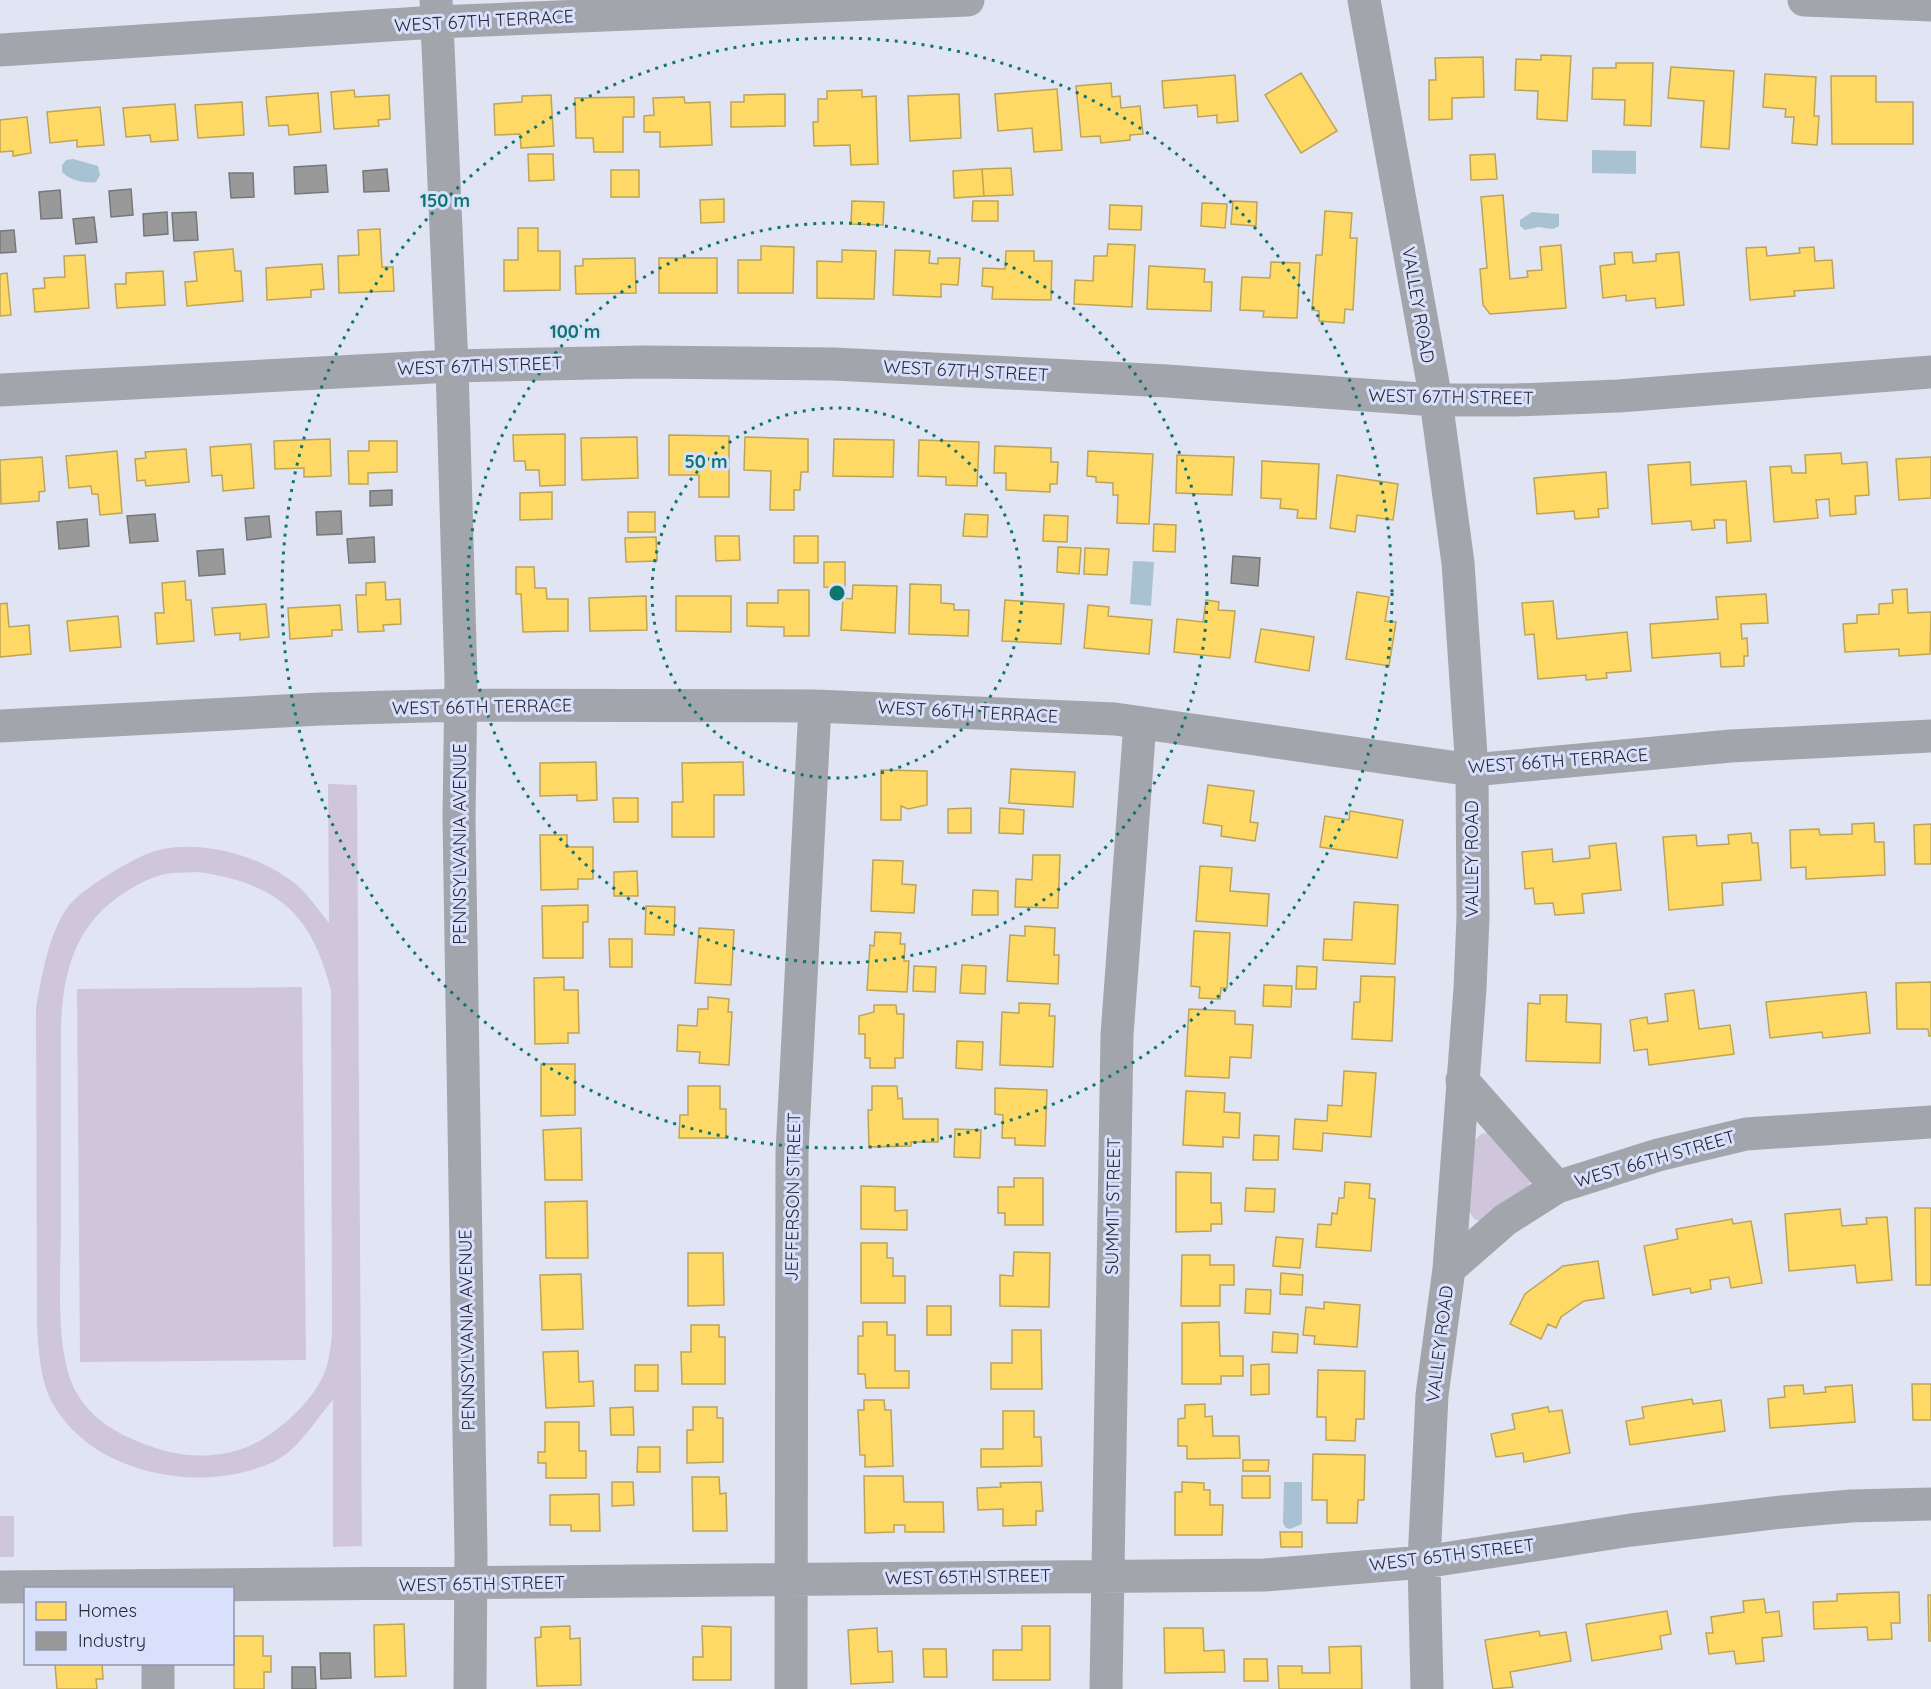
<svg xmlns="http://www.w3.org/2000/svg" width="1931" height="1689" font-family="Quicksand,sans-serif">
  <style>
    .green { fill: #d0c6dc; fill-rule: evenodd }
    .water { fill: #a8c2d4 }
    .homes { fill: #ffd966; stroke: #bea457; stroke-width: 1.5 }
    .industry { fill: #999; stroke: #76777b; stroke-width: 1.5 }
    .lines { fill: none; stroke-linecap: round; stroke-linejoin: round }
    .minor { stroke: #a2a6ac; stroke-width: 33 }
    .ring { fill: none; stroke: #0f766e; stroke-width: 3; stroke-dasharray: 3 6 }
    .labels { text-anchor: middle; stroke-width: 6; stroke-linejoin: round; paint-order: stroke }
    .street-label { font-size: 18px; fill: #252734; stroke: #d9e0fb }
    .centre { fill: #0f766e; stroke: #d9e0fb; stroke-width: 3 }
    .ring-label { font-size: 18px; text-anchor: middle; font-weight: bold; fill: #0f766e; stroke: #d9e0fb; stroke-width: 6; stroke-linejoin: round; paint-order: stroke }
  </style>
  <rect width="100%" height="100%" fill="#e1e4f3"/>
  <path class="green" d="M328,784l29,1 5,761 -29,1v-147c-19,21 -33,49 -60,62 -71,33 -180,13 -220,-58 -13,-23 -14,-51 -16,-76l-1,-320c6,-33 12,-72 31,-100 10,-14 33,-28 47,-37 14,-8 29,-17 45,-21 40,-10 94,4 127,27 19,12 30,30 43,46zM198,872c78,11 114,41 133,119l1,343c-1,10 -2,21 -5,31 -8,32 -50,70 -80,82 -31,12 -66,11 -97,-1 -31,-11 -57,-25 -74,-54 -22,-39 -15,-121 -15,-166 0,-66 0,-133 0,-199 2,-58 15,-104 66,-136 11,-7 25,-14 38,-17 10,-2 22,-1 33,-2z
    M302,987l4,373 -226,2 -3,-373z
    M1490,1132l41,48 -4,9 -46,32 -7,-2 -5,-8 6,-71 6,-6z
    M0,1516h14v41h-14z"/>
  <path class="water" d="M1592,150l44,1v23l-44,-1z
    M73,159l25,7 2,9 -4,7c-10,2 -27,-2 -34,-10v-7l4,-5z
    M1532,212l27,2v12l-6,3 -15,-2 -13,3 -5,-4v-6z
    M1133,561l21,1 -3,44 -21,-2z
    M1284,1482h18v42l-12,5 -4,-1 -3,-5z"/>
  <path class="homes" d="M1541,55l30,1 -4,65 -30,-2 1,-28 -23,-1 1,-31 25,1z
    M1483,57l1,40 -32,1v21l-23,1v-40h7l-1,-22z
    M1616,63h37l-2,63 -27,-1 1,-25 -33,-1 1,-31h23z
    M1671,67l63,4 -5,78 -28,-2 3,-46 -36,-3z
    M1301,73l36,58 -36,22 -36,-58z
    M1765,74l51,3 -2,39h5l-2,29 -25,-2 2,-26h-9l1,-8 -23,-2z
    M1235,75l3,46 -21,2v-8l-19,2 -1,-12 -33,3 -2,-27z
    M1831,76h45v26h37v42h-81z
    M1111,83l1,14 8,-1 1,12 19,-2 3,28 -13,1v5l-29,3 -1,-7 -19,1 -5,-51z
    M1057,89l5,61 -28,2 -2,-24 -34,3 -3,-37z
    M354,90l1,7 34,-2 1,24 -12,1 1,6 -45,3 -3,-37z
    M862,90v7l14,-1 2,68 -27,1 -1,-20 -36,1 -1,-24h5v-23h9v-8z
    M318,93l3,39 -32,3 -1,-10 -19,1 -3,-29z
    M785,94v32l-54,1v-25h13v-7z
    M959,94l2,44 -51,3 -2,-45z
    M551,95l3,51 -33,2 -1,-14 -25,1 -1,-31 28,-2v-6z
    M634,97v20h-11v35h-29l-1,-14h-17l-1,-40z
    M684,97l1,6 25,-1 2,43 -52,2v-15h-16v-16l10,-1 -1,-17z
    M242,102l2,33 -46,3 -3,-33z
    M175,104l3,36 -27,2 -1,-7 -24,2 -3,-29z
    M100,107l4,38 -27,2v-7l-27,3 -3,-31z
    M27,117l4,36 -18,3v-5l-13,1v-32z
    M528,154h25l1,26 -25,1z
    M1495,154l2,25 -26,1 -1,-25z
    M1011,168l2,27 -29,1 -2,-27z
    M982,169l2,27 -30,2 -1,-27z
    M611,170h28v27h-28z
    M1503,195l7,84 18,-2 -1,-6 15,-1 -2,-23 21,-2 5,63 -76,6 -7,-9 -3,-36 7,-1 -6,-71z
    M724,199v23l-23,1 -1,-23z
    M852,201l32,1 -1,23 -32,-1z
    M973,201h25v20h-26z
    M1233,201l24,1 -1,24 -25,-2z
    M1202,203l25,1 -2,24 -24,-2z
    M1110,205l32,1 -1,24 -32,-1z
    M1325,211l27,2 -2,25h7l-4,72 -8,-1 -1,14 -25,-2v-10l-7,-1 4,-55h6z
    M518,228h20v23h22v39l-56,1v-31h14z
    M380,229l2,38h11l1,24 -55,2 -1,-37 21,-1 -1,-25z
    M1108,244l27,1 -3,62 -58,-3 1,-24 18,1 1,-25h13z
    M761,246l33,1 -1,46h-55v-33h23z
    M1766,247l1,9 33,-3 -1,-5 15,-1 1,14 17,-1 2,28 -40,3 1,5 -45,4 -4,-52z
    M233,249l2,22h6l2,30 -56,5 -2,-24 12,-1 -3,-29z
    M842,250l34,1 -2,48 -57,-1v-37l25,1z
    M895,250l35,1 -1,12 9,1v-6h22l-2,27 -17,-1v13l-48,-2z
    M1006,251h28v10h18l-1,39 -59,-1 1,-12 -11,-1 1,-18 22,1z
    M1632,252l1,11 23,-2v-7l23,-2 5,53 -28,3 -1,-10 -29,3v-6l-23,3 -3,-32 15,-2 -1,-11z
    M85,255l4,53 -54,4 -2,-23 12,-1 -1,-10 21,-1 -1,-21z
    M635,258l1,35 -60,1 -1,-28h8v-7z
    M659,258h58v35h-58z
    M1271,262l29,1 -3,55 -34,-1 1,-6 -24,-1 2,-33 28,1z
    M322,264l2,25 -13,1v7l-44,3 -1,-32z
    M1149,266l56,3 -1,13h8l-1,29 -64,-2z
    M163,271l2,34 -48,3 -2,-24h11v-11z
    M7,273l4,42 -11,1v-42z
    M565,434v51l-25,1 -1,-16h-13l-1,-9h-11l-1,-26z
    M669,435l60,1v61h-30v-22h-30z
    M637,437l1,41 -56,2 -1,-42z
    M745,437l63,2v33h-7l-1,18h-6v20h-24l1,-39 -27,-1z
    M330,439l1,37 -27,1v-9l-29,1 -1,-28z
    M834,439l60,1 -1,37 -60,-1z
    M919,440l60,2 -2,44 -31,-1v-8l-28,-1z
    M369,441h28v31l-29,1v11h-19l-1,-33h21z
    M251,444l3,44 -31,3 -1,-16 -10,1 -2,-29z
    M995,446l56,2v14h7l-1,22h-7v8l-44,-2v-17h-12z
    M186,449l3,33 -43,4 -1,-6 -8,1 -2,-22 11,-1 -1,-6z
    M117,451l5,62 -22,2 -2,-21h-6l-1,-8 -22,2 -3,-32z
    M1088,451l65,3 -4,70 -32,-1 1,-28h-5v-12l-17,-1v-5l-9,-1z
    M1841,453l1,11 25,-2 2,33 -14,1 1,18 -26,2 -1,-17 -13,1 2,18 -44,4 -4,-55 21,-1 1,7h14l-1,-18z
    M1177,455l57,2 -2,38 -56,-2z
    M42,457l3,34 -6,1v9l-38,3 -1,-44z
    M1931,457v41l-32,2 -3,-41z
    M1262,461l57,3 -3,55 -19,-1 1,-8 -18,-2 1,-9 -20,-1z
    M1690,462l1,23 55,-4 5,60 -24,2 -1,-23h-12l1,8 -23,2 -1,-9 -39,3 -4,-59z
    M1606,472l2,36 -10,1 1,8 -24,2 -1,-8 -37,3 -3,-36z
    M1337,475l61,9 -5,36 -36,-5 -2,17 -25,-4z
    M552,492v27l-32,1v-27z
    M628,512h27v20h-27z
    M965,514l23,1 -1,22 -24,-1z
    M1044,515l24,1 -1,26 -24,-1z
    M1154,524l22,1 -1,27 -22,-1z
    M715,536h24l1,24 -24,1z
    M794,536h24v27h-24z
    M656,537l1,24 -31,1 -1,-24z
    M1058,547l23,1 -2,26 -22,-2z
    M1085,548l24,1 -2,26 -23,-1z
    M824,562h21v26l-21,-1z
    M516,567h18l1,21h11l1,11h21v32l-45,1 -2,-38h-5z
    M185,581l1,19h5l3,41 -37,3 -2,-31h9l-2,-30z
    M385,582l1,18 14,-1 1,25 -18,1 1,6 -26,1 -2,-37h10v-12z
    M910,584l31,1v18l13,1v6h15l-1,26 -59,-2z
    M853,585l44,1 -2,47 -54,-3 2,-32 9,1z
    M1907,589l1,24 23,-1 -1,42 -31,2v-7l-54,3 -2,-28 14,-1v-8l22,-1v-10l14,-1 -1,-13z
    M778,590h31v46h-25v-9l-37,-1v-23h31z
    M1357,592l32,5 -4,24 11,1 -7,44 -43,-7z
    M1766,594l2,29 -27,1 1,15 5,-1 1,18h-4v10l-23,1 -1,-14 -68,5 -2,-34 68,-5 -2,-22z
    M646,596l1,34 -57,1 -1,-33z
    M676,596h55v36l-55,-1z
    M1005,600l59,4 -3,40 -59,-3z
    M1206,600l13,2 -1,8 17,1 -5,47 -56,-6 3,-33 26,3z
    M1553,601l4,38 70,-7 4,39 -25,2 1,5 -21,2v-5l-48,4 -4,-45 -9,1 -3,-32z
    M7,603l2,24 20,-2 2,29 -31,3v-53z
    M266,604l3,33 -29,3v-7l-25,2 -3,-27z
    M340,605l2,25h-10v6l-42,3 -2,-31z
    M1088,605l21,2 -1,9 44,4 -3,34 -65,-6z
    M118,616l3,31 -51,4 -3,-30z
    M1261,629l53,8 -5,34 -54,-9z
    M596,762l1,38 -20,1v-6l-37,1v-33z
    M743,762l1,33h-30v42h-42v-35h11l-1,-39z
    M1011,769l64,3 -2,35 -64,-4z
    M881,770l46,1v34l-19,4 -7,-3v14h-20z
    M1208,785l46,6 -4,31 8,1 -3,18 -34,-5 1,-10 -19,-3z
    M613,798h25v24h-24z
    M971,808v25h-23v-24z
    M1000,808l24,2 -1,24 -24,-1z
    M1350,811l53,9 -6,38 -77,-11 5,-31 24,4z
    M1874,823l1,19h9l1,33 -79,4v-12l-15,1 -1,-38 29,-1 1,6 32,-1v-10z
    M1931,824v40h-16l-1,-39z
    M1751,833l1,10h6l3,37 -39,3 1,22 -54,5 -6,-73 33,-2 1,11 32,-2 -1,-9z
    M540,835h27v12h26v32h-15v10l-37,1z
    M1616,843l5,47 -39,4 2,19 -29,2 -2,-12 -18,1 -2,-16 -8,1 -3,-37 30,-3 1,13 37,-4 -1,-12z
    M1033,855h27l-2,53 -43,-1 1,-28 16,1z
    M873,860l30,1 -1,23 14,1 -2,28 -43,-2z
    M1200,866l32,2 -2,23 39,3 -2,32 -71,-5z
    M637,871l1,25h-24v-24z
    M973,890l25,1v24h-26z
    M1354,902l44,3 -3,59 -72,-4 1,-21 28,1z
    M588,905v17h-5v36h-40l-1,-52z
    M646,906l29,1 -1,28 -29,-1z
    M1025,926l30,2 -1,27h5l-1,29 -51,-3 3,-46 15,1z
    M699,928l35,2 -3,55 -36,-2z
    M1194,931l36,2 -3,55h-6l-1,11 -21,-1 1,-11 -9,-1z
    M875,932l26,1 -1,11h5l-1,17h5l-2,31 -40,-2 3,-45 4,1z
    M609,939h23v28h-22z
    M962,965l24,1 -1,28 -25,-1z
    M914,966l22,1 -1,25 -22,-1z
    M1297,966l20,1 -1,22h-20z
    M1361,976l34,1 -3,64 -40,-2 2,-37h6z
    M564,977v13h14l1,43h-11v10l-33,1 -1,-66z
    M1931,982v54h-2l-1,-7h-31l-1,-46z
    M1264,985l28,1 -1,21 -28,-1z
    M1694,990l5,39 31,-4 4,29 -85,11 -2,-16 -13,2 -4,-31 17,-3 1,7 20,-3 -3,-27z
    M1866,992l4,41 -47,5 -1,-6 -52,6 -4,-36z
    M1540,995h27l-1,27 35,2 -1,39 -74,-2 2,-58 12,1z
    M708,997l21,2 -1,13h4l-3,53 -30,-2 1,-11 -23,-1 1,-26 19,1 1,-17h10z
    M1019,1003l31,1 -1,12h6l-2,51 -53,-2 2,-53 17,1z
    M874,1005h22l1,9h7l-1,44h-8v10h-25v-10h-5v-24h-6v-18l15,-4z
    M1189,1009l46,2v13l18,1 -2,33 -21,-1 -1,21 -44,-2z
    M957,1041l26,1 -1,28 -26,-2z
    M541,1064h34v51l-34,1z
    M1344,1071l32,2 -5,64 -48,-4 -1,18 -29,-2 2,-30 32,2 1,-16 14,1z
    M688,1086h32v23h6v29h-47l1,-23h8z
    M872,1086h25l1,13 4,-1 1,21h35v23h-27v4l-42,1 -1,-37h4z
    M995,1088l52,2 -2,56 -30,-1v-7h-13l1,-23 -8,-1z
    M1186,1091l39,2 -1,19 16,1 -1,25 -16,-1v10l-40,-2z
    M581,1128l1,52h-37l-2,-50z
    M955,1129l26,1 -1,28 -26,-1z
    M1254,1135l25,1 -1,24h-25z
    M1176,1172l35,1v30h10l1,21h-11v7l-35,1z
    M1014,1178h29v47h-38v-12h-7v-26h16z
    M1345,1182l25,2 -1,14 6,1 -4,52 -55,-4 2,-23 13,1 1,-12 5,1 2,-16h5z
    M861,1186l34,1v24l12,-1v20l-46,-1z
    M1246,1188l29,1 -1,23 -29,-1z
    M587,1201l1,57h-42l-1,-56z
    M1915,1208h16v77h-15z
    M1840,1209l2,17 25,-2 -1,-6 21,-1 5,63 -35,3 -2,-18 -66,6 -4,-57z
    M1732,1219l1,5 18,-3 11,62 -31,5 -2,-11 -19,3 1,9 -20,4 -1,-5 -37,7 -9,-49 34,-7 -2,-10z
    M1276,1237l27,2 -3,29 -27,-2z
    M861,1243h26v15h6v18h12v27h-44z
    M1014,1252l36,1 -1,54 -49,-1v-31l13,1z
    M688,1253h35l1,52 -36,1z
    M1182,1255h28v10h24v20h-14v21h-39z
    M1598,1261l6,37 -20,3 -23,16 -5,11 -8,-4 -7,15 -31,-15 15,-30 38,-28z
    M1281,1273l22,2 -1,20 -22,-1z
    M581,1274l2,55 -41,1 -2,-55z
    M1246,1289l25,1 -1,24 -25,-1z
    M1324,1302l36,3 -3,42 -43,-3 1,-8 -12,-1 3,-28 18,2z
    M927,1306h24v29h-24z
    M863,1322h24v13h8v36h14v17h-43l-1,-14h-7v-38h5z
    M1219,1322l1,34h23v20h-22v8h-39v-61z
    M691,1325h28v12h6v47h-43l-1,-32h10z
    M1012,1330h29l1,59h-51v-26h21z
    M1273,1332l25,2 -1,19 -25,-1z
    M578,1351l1,31 14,-1 1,25 -48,2 -3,-56z
    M1269,1364v30l-18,1v-30z
    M635,1365h23v26h-23z
    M1318,1370l47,1 -1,48h-8l-1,22 -29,-1v-23h-9z
    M1912,1384h19v36h-18z
    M1803,1385l1,9 22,-2 -1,-5 27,-2 3,37 -85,6 -2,-29 17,-2 -1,-11z
    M1692,1399l1,5 28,-4 4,31 -95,14 -4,-24 18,-3 -2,-11z
    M864,1400h20l1,10h6l2,56 -28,1v-12h-5l-2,-45h6z
    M1205,1404v13l7,-1 1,20h26l1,22 -53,1v-13h-9v-27l7,-1v-13z
    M633,1407l1,28h-23l-1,-27z
    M693,1407h24v11h6v44l-36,1v-33h6z
    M1548,1407l1,5 13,-2 8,43 -46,9 -1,-9 -27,4 -5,-23 24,-5 -3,-15z
    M1003,1411h31v26h7l1,29 -61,1v-18h22z
    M545,1422h34v29h7v27h-40v-15h-8v-11h7z
    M638,1447h22v25h-23z
    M1313,1454l52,1 -1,45h-6l-1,23h-30v-23h-15z
    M1243,1460h26l-1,11h-25z
    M864,1476h39l1,26h39l1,30h-39v-7h-11v7l-29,1z
    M1242,1476h28v22h-28z
    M692,1477h27l1,17 6,-1 1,38h-34z
    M612,1482h21l1,23 -22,1z
    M1041,1482l2,29h-7v14l-33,1v-17l-25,1 -1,-22 24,-1 -1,-4z
    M1182,1482l22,1v7h6v15h13l-1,30h-47v-43h7z
    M599,1494l1,37h-29v-6h-21v-30z
    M1280,1532h22v15h-21z
    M1899,1592l1,31h-9l1,16 -24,1 -1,-13 -53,2 -1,-27 24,-1v-7z
    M1928,1595h3v46h-2z
    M1764,1599l2,14 13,-2 3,25 -20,2 2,23 -28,3 -2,-13 -25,3 -3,-21h7l-2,-16 33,-5 -1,-11z
    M1667,1611l4,23 -11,2 2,13 -70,12 -6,-37z
    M404,1624l2,52 -31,1 -1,-52z
    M570,1626v13l10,-1 1,47 -44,1 -2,-48 6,-1v-10z
    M702,1626l29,1v53h-38v-23h10z
    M1022,1626h28v54h-57v-30h29z
    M877,1628l1,24 14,-1 1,31 -42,2 -3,-54z
    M1164,1628h39l1,23 20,-1 1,22 -60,1z
    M1539,1631l1,5 26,-4 5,29 -61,11 3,15 -20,2 -8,-49z
    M234,1636h29v20h8v16h-7v17h-30z
    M1361,1646l1,43h-83l-1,-23h24v7h28l-1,-26z
    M923,1649h23l1,28h-23z
    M1244,1659h23l1,22h-24z
    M55,1664h47l1,15h-7l1,10h-40z"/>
  <path class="industry" d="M326,165l2,27 -33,2 -1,-27z
    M387,169l2,22 -25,1 -1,-21z
    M229,173h24l1,24 -23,1z
    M131,189l2,26 -22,2 -2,-26z
    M60,190l2,28 -21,1 -2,-27z
    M167,212l1,22 -24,2 -1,-22z
    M196,212l2,28 -24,1 -2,-28z
    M94,217l3,25 -21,2 -3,-25z
    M14,230l2,22 -16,1v-22z
    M392,490v15l-22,1v-15z
    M341,511l1,23 -25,1 -1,-23z
    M155,514l3,27 -28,2 -3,-27z
    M269,516l2,21 -24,3 -2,-22z
    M87,519l2,27 -30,3 -2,-27z
    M374,537l1,25 -26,1 -2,-24z
    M223,549l2,25 -26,2 -2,-25z
    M1233,556l27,2 -2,28 -27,-3z
    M320,1653h30l1,25 -30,1z
    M292,1667h23l1,22h-24z"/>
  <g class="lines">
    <path class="minor" d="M436,0l16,366 9,314 -2,138 12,735 -1,136
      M1364,0l72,400 22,163 14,207 1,147 -3,72 -21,280 -17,126 -8,167 3,127
      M1804,0l127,5
      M0,50l436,-28 532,-22
      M0,390l452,-24 192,-4 190,2 333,17 269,19h79l103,-4 313,-24
      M0,726l321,-17 141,-4 353,1 300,13 357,51 259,-24 200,-10
      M1462,1080l95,107 101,-32 88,-21 185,-12
      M1449,1269l56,-49 52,-33
      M0,1587l1265,-12 159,-13 207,-32 151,-18 69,-6 80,-2
      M158,1664v25
      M791,1689l1,-537 23,-446
      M1106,1689l11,-654 23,-312"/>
  </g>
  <g class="ring">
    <circle cx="837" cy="593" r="185"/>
    <circle cx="837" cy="593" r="370"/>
    <circle cx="837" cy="593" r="555"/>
  </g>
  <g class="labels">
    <g class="street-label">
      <text transform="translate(484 21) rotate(-3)" y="6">WEST 67TH TERRACE</text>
      <text transform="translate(1418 305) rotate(80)" y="6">VALLEY ROAD</text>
      <text transform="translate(480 366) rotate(-2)" y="6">WEST 67TH STREET</text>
      <text transform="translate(966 371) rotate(3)" y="6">WEST 67TH STREET</text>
      <text transform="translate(1451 397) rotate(1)" y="6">WEST 67TH STREET</text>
      <text transform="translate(482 707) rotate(-1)" y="6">WEST 66TH TERRACE</text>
      <text transform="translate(968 712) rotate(3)" y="6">WEST 66TH TERRACE</text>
      <text transform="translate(1558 761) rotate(-4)" y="6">WEST 66TH TERRACE</text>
      <text transform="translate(460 844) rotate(-90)" y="6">PENNSYLVANIA AVENUE</text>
      <text transform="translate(1472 859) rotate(-90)" y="6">VALLEY ROAD</text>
      <text transform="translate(1655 1159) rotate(-16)" y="6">WEST 66TH STREET</text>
      <text transform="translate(793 1197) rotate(-89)" y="6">JEFFERSON STREET</text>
      <text transform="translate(1113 1206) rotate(-89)" y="6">SUMMIT STREET</text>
      <text transform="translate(467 1330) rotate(-91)" y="6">PENNSYLVANIA AVENUE</text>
      <text transform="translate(1440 1344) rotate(-83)" y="6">VALLEY ROAD</text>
      <text transform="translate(1452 1555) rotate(-7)" y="6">WEST 65TH STREET</text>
      <text transform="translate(968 1577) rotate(-1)" y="6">WEST 65TH STREET</text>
      <text transform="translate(482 1584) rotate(-1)" y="6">WEST 65TH STREET</text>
    </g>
  </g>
  <circle cx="837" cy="593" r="9" class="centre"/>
  <g class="ring-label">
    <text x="445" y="207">150 m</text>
    <text x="575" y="338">100 m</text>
    <text x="706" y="468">50 m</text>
  </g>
  <rect x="24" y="1587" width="210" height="78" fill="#d9e0fb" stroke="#9196ab" stroke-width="1.5"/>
  <rect x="36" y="1602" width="30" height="18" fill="#ffd966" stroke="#9196ab" stroke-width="1.5"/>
  <text x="78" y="1617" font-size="18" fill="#252734">Homes</text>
  <rect x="36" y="1632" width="30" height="18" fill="#999999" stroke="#9196ab" stroke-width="1.5"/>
  <text x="78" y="1647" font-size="18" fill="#252734">Industry</text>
</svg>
